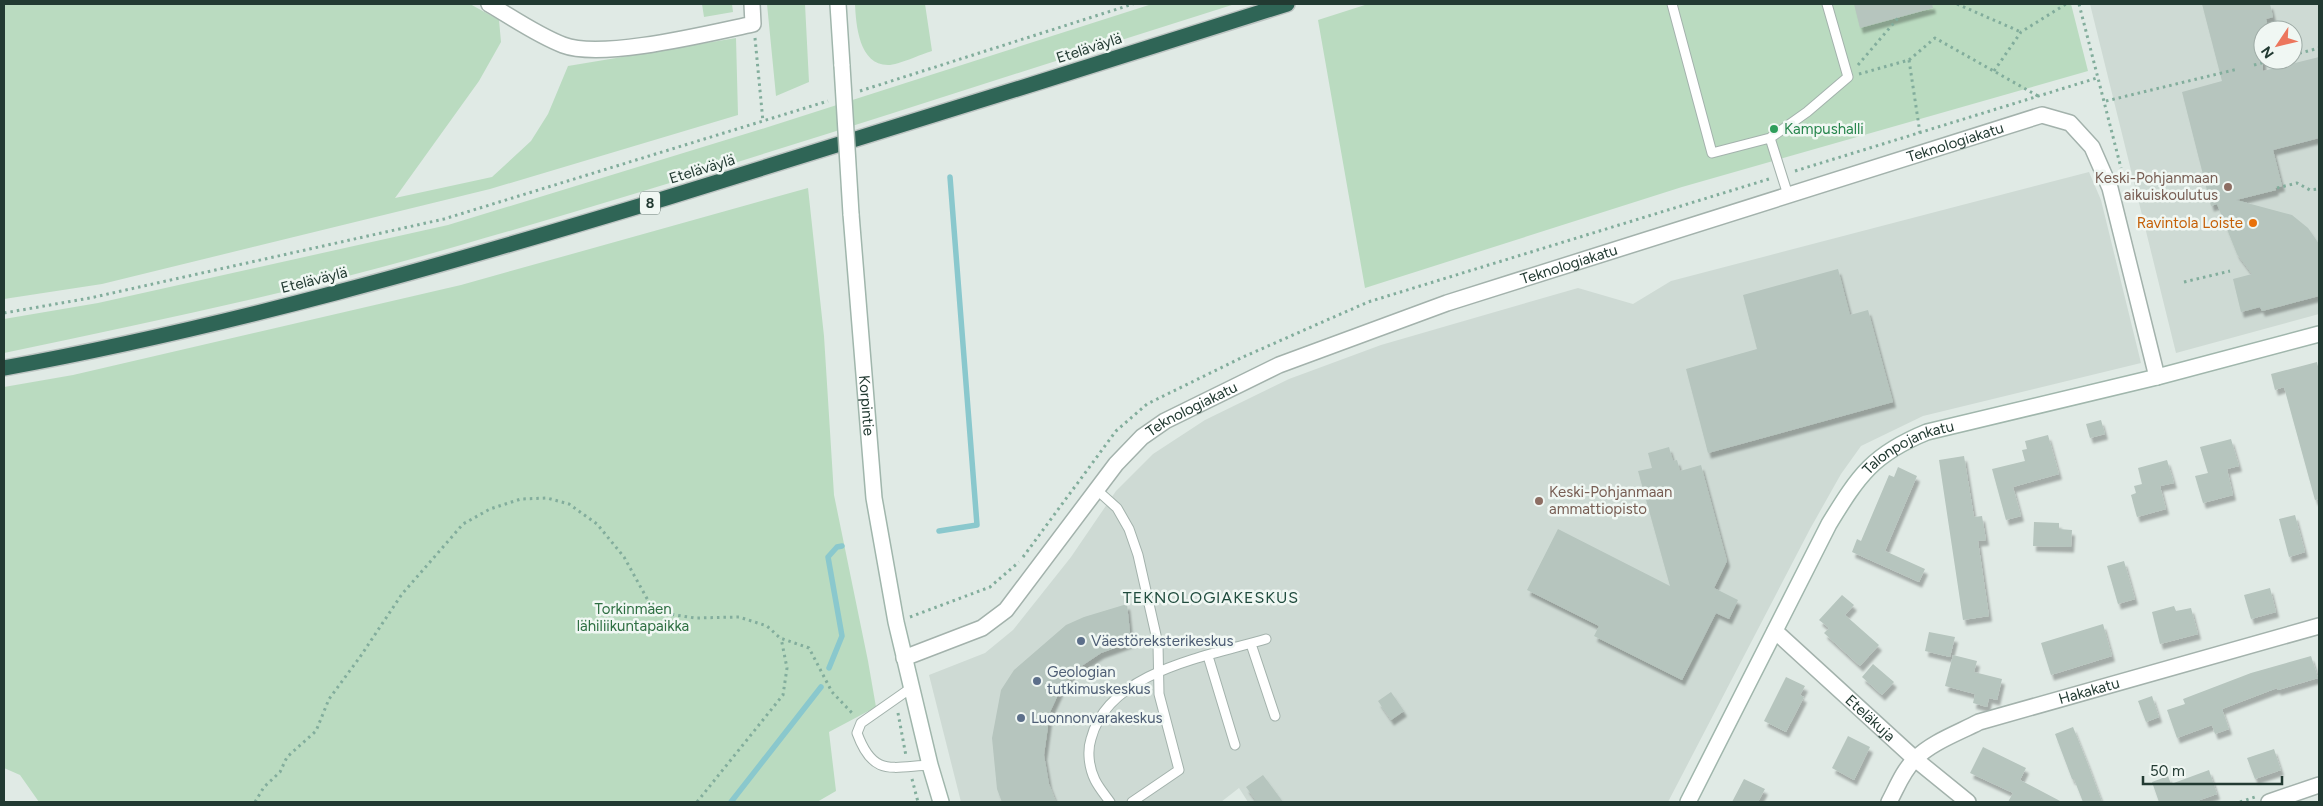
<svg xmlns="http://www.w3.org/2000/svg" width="2323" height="806" font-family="Figtree,sans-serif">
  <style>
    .built { fill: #cedad4; fill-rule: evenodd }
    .green { fill: #badbc0 }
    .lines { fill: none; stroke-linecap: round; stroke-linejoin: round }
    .stream { stroke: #8ac8cd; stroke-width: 5.5 }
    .building { fill: #b6c5be; filter: url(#shadow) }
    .lane-casing { stroke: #a3b2ac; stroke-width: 11 }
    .street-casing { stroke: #a3b2ac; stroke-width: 18 }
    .secondary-casing { stroke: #a0b6ac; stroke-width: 18 }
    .highway-casing { stroke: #bdc4c2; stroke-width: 18 }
    .path { stroke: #82ad9c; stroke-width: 3; stroke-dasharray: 2.5 4; stroke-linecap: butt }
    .lane { stroke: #fff; stroke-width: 9 }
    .street { stroke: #fff; stroke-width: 15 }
    .secondary { stroke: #fff; stroke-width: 15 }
    .highway { stroke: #2f6556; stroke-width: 15 }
    .secondary-bridge-casing { stroke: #a0b6ac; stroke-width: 18; stroke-linecap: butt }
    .secondary-bridge { stroke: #fff; stroke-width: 15 }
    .leisure-dot { fill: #2e9e5b; stroke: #f0f7f3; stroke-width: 2 }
    .education-dot { fill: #8d6e63; stroke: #f0f7f3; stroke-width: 2 }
    .food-dot { fill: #e8710a; stroke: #f0f7f3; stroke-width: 2 }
    .service-dot { fill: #5c6f8a; stroke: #f0f7f3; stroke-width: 2 }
    .labels { text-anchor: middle; stroke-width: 5; stroke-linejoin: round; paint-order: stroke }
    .shield { fill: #f0f7f3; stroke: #60736c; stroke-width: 1 }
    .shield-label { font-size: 14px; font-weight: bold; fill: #223a32 }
    .street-label { font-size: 15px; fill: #223a32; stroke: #f0f7f3 }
    .leisure-label { font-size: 15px; fill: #27864d; stroke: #f0f7f3; text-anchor: start }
    .education-label { font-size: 15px; fill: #785e54; stroke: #f0f7f3; text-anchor: end }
    .food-label { font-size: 15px; fill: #c56008; stroke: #f0f7f3; text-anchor: end }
    .park-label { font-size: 15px; fill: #2e6f42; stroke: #f0f7f3 }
    .service-label { font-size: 15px; fill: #4e5e75; stroke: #f0f7f3; text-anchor: start }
    .neighbourhood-label { font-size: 16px; letter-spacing: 1px; fill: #1f4b3d; stroke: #f0f7f3 }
  </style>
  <defs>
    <filter id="shadow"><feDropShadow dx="3" dy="5.5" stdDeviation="1" flood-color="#0004"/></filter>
  </defs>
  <rect width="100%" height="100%" fill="#e0eae5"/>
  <path class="built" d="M2090,4h229v310l-143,39zM2263,30h30v30h-30z
    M2089,172l12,28 40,163 -218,53 -62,30 -20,28 -31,55 -142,273h-420l-9,-14 -18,14h-260l-32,-127 56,-22 28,-23 58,-73 45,-66 37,-37 52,-34 84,-41 92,-34 197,-57 55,16 38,-23z"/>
  <path class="green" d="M4,4h466l29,16 2,22 -22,39 -84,117 97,-21 39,-36 17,-27 20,-48 168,-28 2,77 -248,74 -388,95 -98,15z
    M702,4h30l1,8 -29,5z
    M767,4h38l4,78 -33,14z
    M855,4h70l7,47c-11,3 -33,14 -44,14 -29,0 -32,-40 -33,-61z
    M1152,4h83c-258,81 -515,167 -774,241 -150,44 -304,76 -457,108v-34l94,-16 350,-78 317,-97z
    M1368,4h703l17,67 -406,116 -317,101 -47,-268z
    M808,188l16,148 10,159 34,166 8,46 -47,25 7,59 -19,11h-778l-19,-27 -16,-7v-381l69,-12 388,-90z"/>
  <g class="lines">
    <path class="stream" d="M939,531l38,-6 -27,-348
      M829,668l13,-32 -14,-79 9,-10 5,-1
      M731,802l90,-115"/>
  </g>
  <path class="building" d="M1854,4h78l1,4 -73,20z
    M2202,4h68l3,13 -7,2 3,11h-6v41l56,-14v81l-46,12 9,36 -7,2 1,2 -40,10 56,15 16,13 11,16v52l-57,15 -2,-4 -19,5 -8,-33 19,-5 -15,-20 -20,-50 -6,2 -29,-114 40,-11z
    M1838,269l12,46 18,-5 25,92 -185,51 -22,-84 71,-20 -14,-54z
    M2317,362l2,9v128l-4,1 -31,-113 -9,3 -4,-16z
    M2101,420l4,14 -15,4 -4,-14z
    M2048,435l11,39 -46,13 8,29 -15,4 -14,-51 33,-8 -3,-11 5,-1 -2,-8z
    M2231,439l8,27 -12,3 6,26 -30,8 -8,-27 13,-3 -8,-26z
    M1669,447l4,14 4,-1 3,11 21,-6 26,96 -13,27 24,12 -9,19 -13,-6 -34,67 -88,-44 5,-10 -72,-36 31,-61 112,57 -32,-115 14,-3 -4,-15z
    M1964,456l10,61 8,-1 4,24 -8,1 11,75 -26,4 -24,-160z
    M2167,460l7,23 -14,3 6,23 -29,8 -6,-22 5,-2 -2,-7 8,-2 -4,-16z
    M1898,467l19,9 -32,75 40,18 -6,13 -67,-30 5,-13 4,2 28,-66 5,2z
    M2295,515l10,37 -16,5 -10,-38z
    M2034,522l25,1v6l13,1 -1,17 -38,-1z
    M2124,561l11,38 -17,5 -11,-38z
    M2270,588l6,24 -25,7 -7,-24z
    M1842,595l12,10 -9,10 34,30 -19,21 -36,-33 5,-5 -10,-8z
    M1127,604l4,38 -30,11 -27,18 -11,13 -13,28 -6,43 5,29 7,18h-54l-5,-13 -5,-51 9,-48 13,-20 52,-45 18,-8z
    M2174,606l2,5 15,-3 7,26 -38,10 -8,-32z
    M2103,624l9,32 -61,19 -10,-32z
    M1929,632l26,5 -5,20 -25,-6z
    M1953,655l24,6 -3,11 28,7 -5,21 -8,-2 -2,9 -14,-4 2,-9 -30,-8z
    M2311,656l7,22 -40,12 -1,-2 -55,21 7,20 -14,5 -3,-9 -35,13 -10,-28 18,-6 -2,-5 68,-26z
    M1873,664l21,18 -12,13 -20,-18z
    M1786,677l19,9 -5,9 4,2 -18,35 -22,-11z
    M1391,692l13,19 -13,9 -13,-19z
    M2152,696l7,21 -13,5 -8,-21z
    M2073,727l14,35 15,40h-19l-9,-23h-2l-17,-45z
    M1848,736l22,11 -16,33 -22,-12z
    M1983,747l43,21 -6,12 42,22h-54l5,-9 -43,-20z
    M2274,749l7,21 -26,9 -8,-21z
    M2209,770l8,24 -23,8h-35l-7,-20 16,-6 3,8z
    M1263,775l20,27h-26l-11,-15z
    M1744,779l21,10 -7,13h-26z"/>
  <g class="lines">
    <defs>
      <path id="lane" d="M1672,4l40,149 58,-15 37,-26 41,-35 -21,-73
        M1770,138l18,57
        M1097,490l20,18 12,21 9,26 20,89 1,50 20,76 -47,32
        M1251,644l24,72
        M1208,656l27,89
        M911,688l-50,35 -4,10c16,44 34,34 73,32
        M1110,802c-5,-7 -11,-14 -15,-22 -6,-12 -8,-29 -4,-41 17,-68 118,-83 175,-100"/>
      <g id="street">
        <path d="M489,4c24,14 48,31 74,41 39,15 147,-12 190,-21l-1,-20"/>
        <path id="s1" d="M1775,631l140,128 53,43"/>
        <path id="s2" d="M904,658l78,-30 24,-18 110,-146 26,-27 23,-16 114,-56 168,-62 595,-188 28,8 22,24 18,41 47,189"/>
        <path id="s3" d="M1889,802c8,-15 14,-31 26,-43 17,-17 43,-26 64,-37l340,-96"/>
        <path d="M2269,802l50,-17"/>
      </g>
      <g id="secondary">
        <path d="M838,4l4,62"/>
        <path id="s4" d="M851,214l23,284 22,124 34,143 11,37"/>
        <path id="s5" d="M1688,802l141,-278c30,-49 44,-70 98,-92l230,-55 162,-43"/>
      </g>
      <path id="highway" d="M4,368c224,-41 444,-104 662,-170 208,-63 414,-129 621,-194"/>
    </defs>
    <use href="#lane" class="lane-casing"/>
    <use href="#street" class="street-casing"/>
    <use href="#secondary" class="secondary-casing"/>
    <use href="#highway" class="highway-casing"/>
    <path class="path" d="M1957,4l64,28
      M2079,4l42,164
      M755,38l8,84
      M2293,55l26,-7
      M1909,60l26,-22 103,58
      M1858,65l40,-47
      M2254,65l18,-5
      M1994,71l27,-39 45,-28
      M1859,74l50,-14 11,73
      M860,91l273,-87
      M2106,101l132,-32
      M1795,171l302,-93
      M2277,188l20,-5 13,7 9,-1
      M2184,282l46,-11
      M4,313l86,-15 354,-79 384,-118
      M1023,557l93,-126 31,-27 96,-47 125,-55 401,-123
      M910,617l80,-30 29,-25
      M898,713l8,43
      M912,779l6,23
      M255,802l9,-15 16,-15 7,-15 29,-26 13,-32 31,-42 42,-63 28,-32 33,-38 27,-15 31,-10 26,-1 22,6 28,20 27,33 26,47 19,10 26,4 44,-1 28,9 13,12 29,10 23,44 21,22
      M697,802l86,-107 4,-27 -6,-30
      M2240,802l15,-5"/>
    <use href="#lane" class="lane"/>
    <use href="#street" class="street"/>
    <use href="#secondary" class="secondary"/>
    <use href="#highway" class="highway"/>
    <defs>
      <path id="secondary-bridge" d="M842,66l9,148"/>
    </defs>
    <use href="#secondary-bridge" class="secondary-bridge-casing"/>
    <use href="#secondary-bridge" class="secondary-bridge"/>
  </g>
  <circle class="leisure-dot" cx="1774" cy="129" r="5"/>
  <g class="education-dot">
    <circle cx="2228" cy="187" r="5"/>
    <circle cx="1539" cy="501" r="5"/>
  </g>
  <circle class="food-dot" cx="2253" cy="223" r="5"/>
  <g class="service-dot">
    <circle cx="1081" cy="641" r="5"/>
    <circle cx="1037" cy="681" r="5"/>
    <circle cx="1021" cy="718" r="5"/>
  </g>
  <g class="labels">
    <rect class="shield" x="640" y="191.5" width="20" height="23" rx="4"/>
    <g class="shield-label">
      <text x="650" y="208">8</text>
    </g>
    <g class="street-label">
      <text transform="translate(1089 48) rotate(-18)" y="5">Eteläväylä</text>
      <text dy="5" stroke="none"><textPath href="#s2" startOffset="1201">Teknologiakatu</textPath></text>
      <text transform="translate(702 169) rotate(-17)" y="5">Eteläväylä</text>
      <text dy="5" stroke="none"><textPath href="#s2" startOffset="796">Teknologiakatu</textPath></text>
      <text transform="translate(314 280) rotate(-14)" y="5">Eteläväylä</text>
      <text dy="5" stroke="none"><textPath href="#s4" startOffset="192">Korpintie</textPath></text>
      <text dy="5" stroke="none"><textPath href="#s2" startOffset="391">Teknologiakatu</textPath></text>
      <text dy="5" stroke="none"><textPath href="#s5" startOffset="426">Talonpojankatu</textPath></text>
      <text dy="5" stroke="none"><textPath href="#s3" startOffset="239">Hakakatu</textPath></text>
      <text dy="5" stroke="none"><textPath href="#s1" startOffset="129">Eteläkuja</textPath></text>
    </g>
    <g class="leisure-label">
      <text x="1784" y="134">Kampushalli</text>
    </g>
    <g class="education-label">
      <text x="2218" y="183">Keski-Pohjanmaan<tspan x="2218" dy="17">aikuiskoulutus</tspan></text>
      <text x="1549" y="497" text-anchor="start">Keski-Pohjanmaan<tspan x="1549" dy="17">ammattiopisto</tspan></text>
    </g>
    <g class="food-label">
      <text x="2243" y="228">Ravintola Loiste</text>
    </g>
    <g class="park-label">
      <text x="633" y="614">Torkinmäen<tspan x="633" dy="17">lähiliikuntapaikka</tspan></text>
    </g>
    <g class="service-label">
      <text x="1091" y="646">Väestöreksterikeskus</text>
      <text x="1047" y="677">Geologian<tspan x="1047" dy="17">tutkimuskeskus</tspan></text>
      <text x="1031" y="723">Luonnonvarakeskus</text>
    </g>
    <g class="neighbourhood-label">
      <text x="1211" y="603">TEKNOLOGIAKESKUS</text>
    </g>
  </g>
  <rect width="2323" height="806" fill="none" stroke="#223a32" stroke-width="10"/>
  <g transform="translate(2278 45) rotate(235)"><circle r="24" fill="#f0f7f3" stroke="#9eaba6"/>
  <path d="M0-4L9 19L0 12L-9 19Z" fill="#ec765d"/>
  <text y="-8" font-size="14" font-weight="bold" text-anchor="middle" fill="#223a32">N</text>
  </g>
  <path d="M2143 776v8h139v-8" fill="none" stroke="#223a32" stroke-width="2.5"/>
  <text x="2150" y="776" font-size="15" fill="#223a32" stroke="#f0f7f3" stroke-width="4" paint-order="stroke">50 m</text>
</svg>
